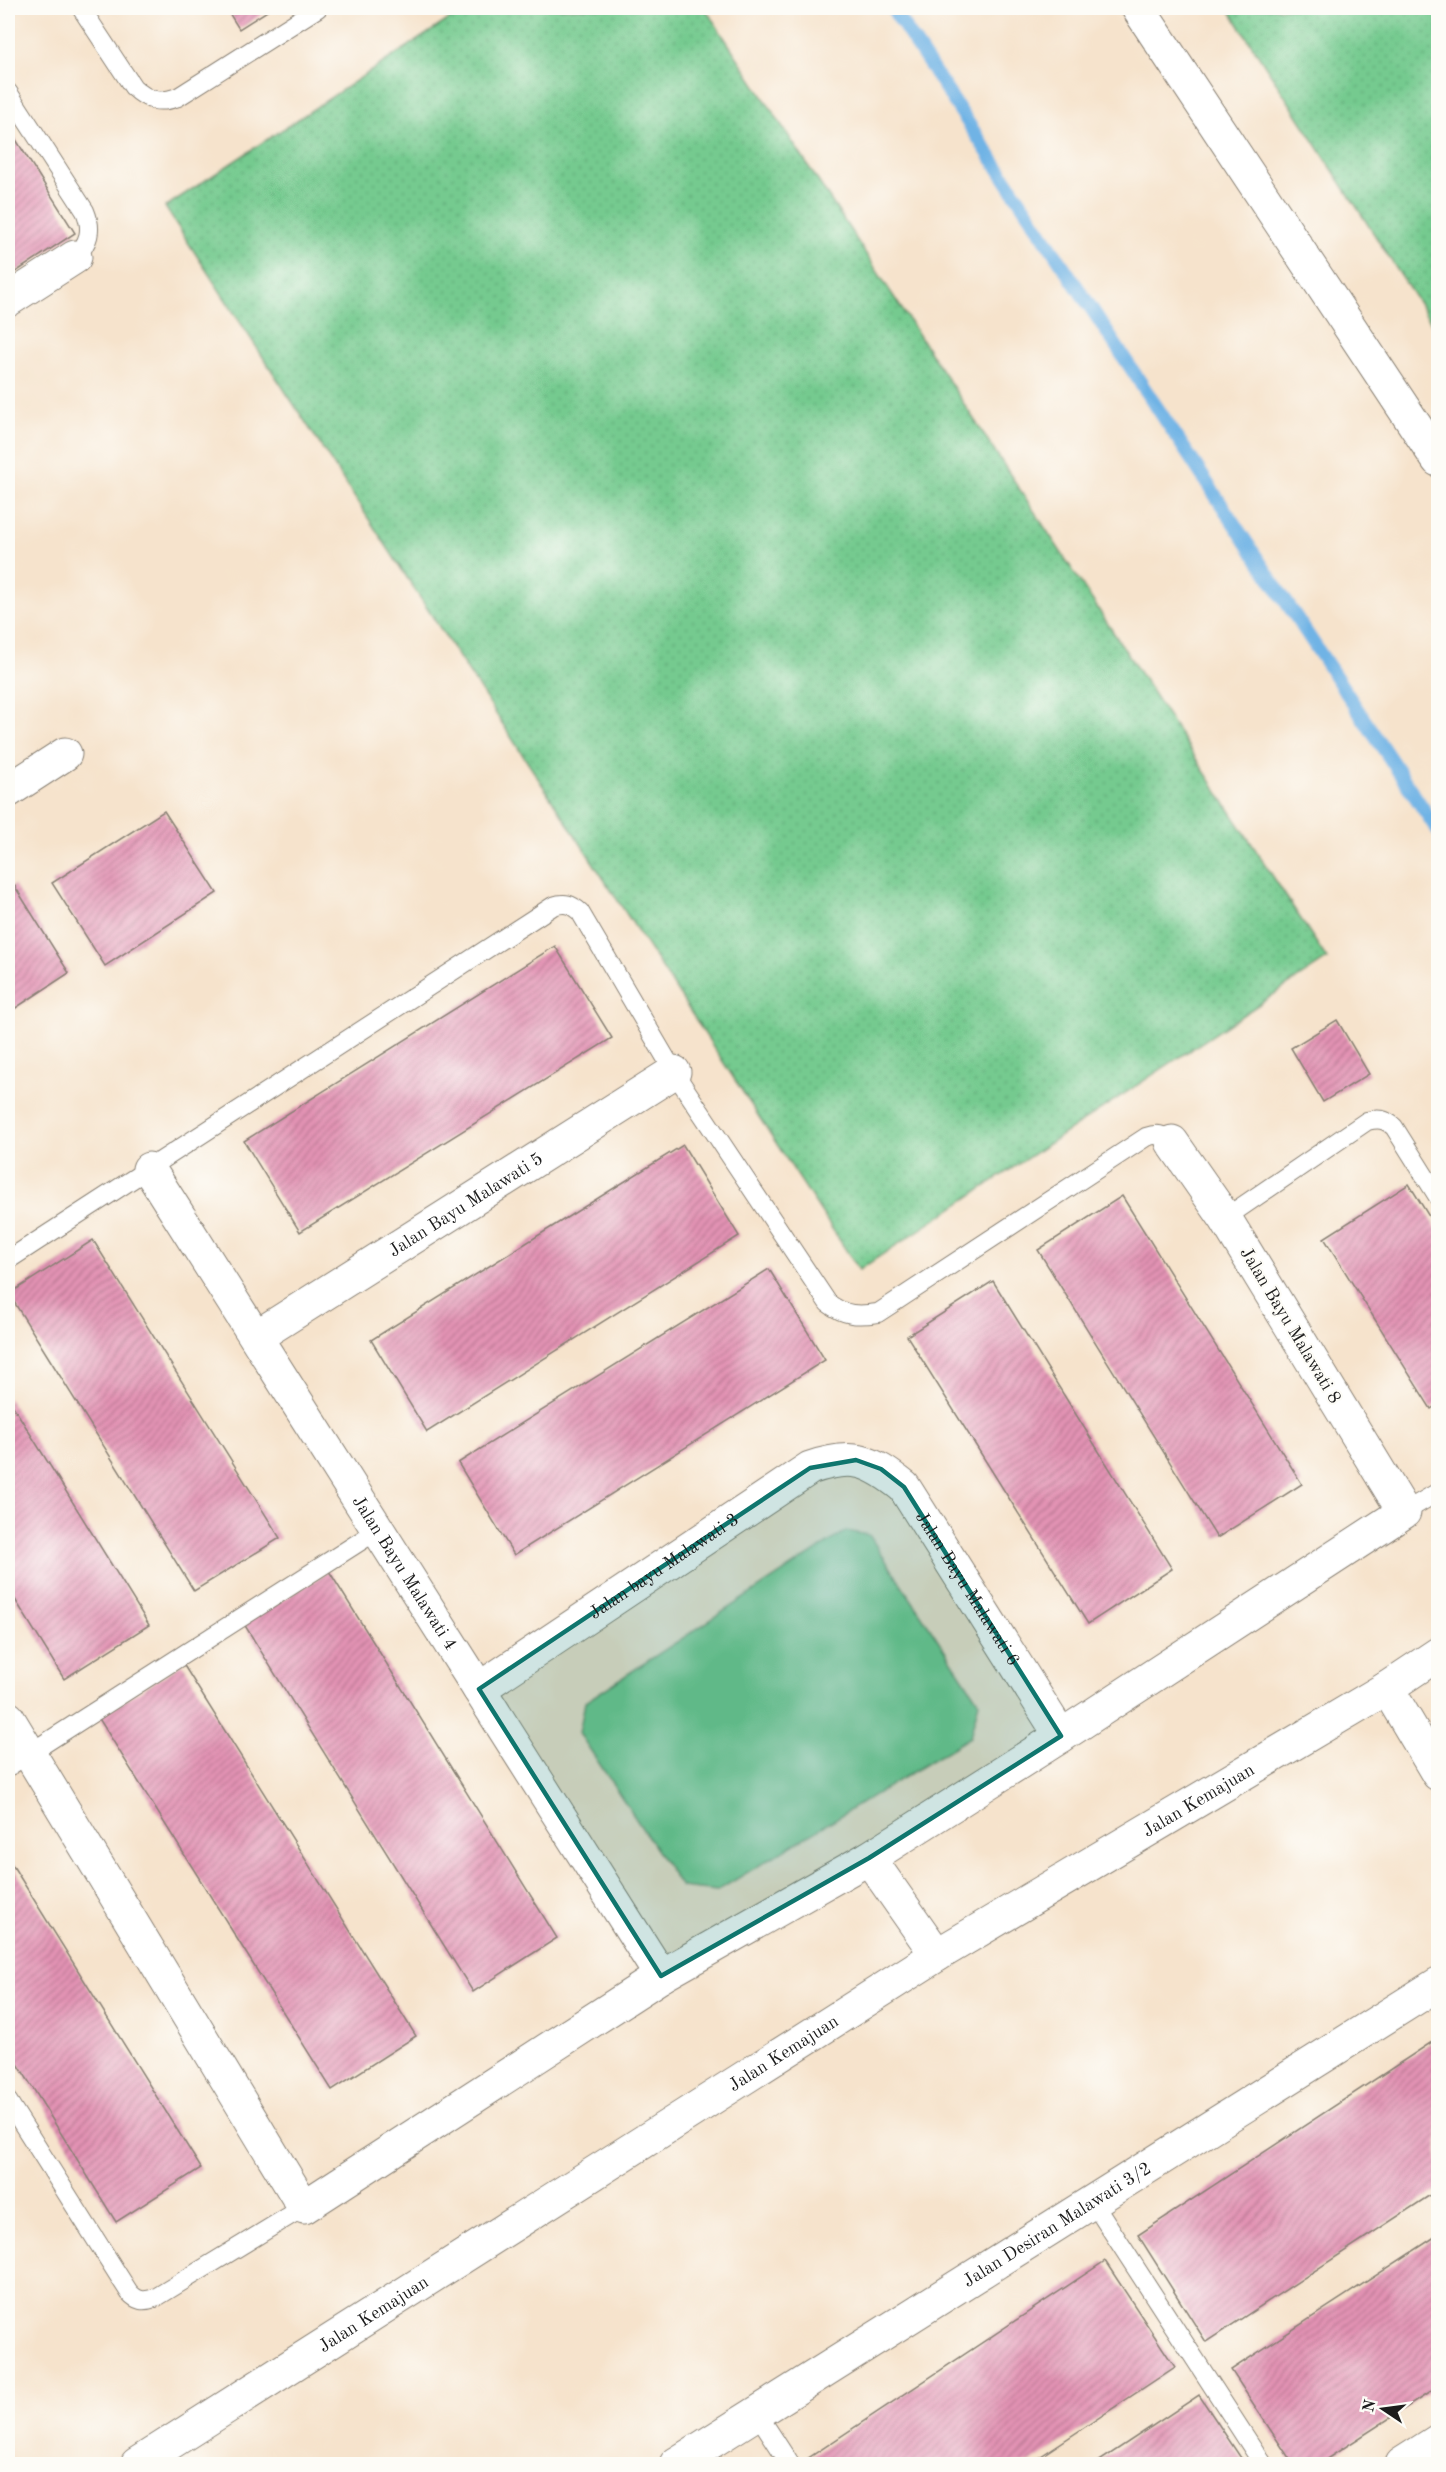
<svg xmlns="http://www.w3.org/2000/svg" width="1446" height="2472" font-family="'Old Standard TT',serif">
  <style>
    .grass { fill: url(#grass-dots); stroke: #487356; stroke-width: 1.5 }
    .green { fill: #74ca8f; stroke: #487356; stroke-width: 1.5 }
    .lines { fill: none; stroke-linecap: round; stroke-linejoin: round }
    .stream { stroke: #6fb3e5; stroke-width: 14 }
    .building { fill: url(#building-hatch) }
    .service-casing { stroke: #898074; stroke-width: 20 }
    .minor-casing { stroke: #898074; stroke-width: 35 }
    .tertiary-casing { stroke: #898074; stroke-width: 35 }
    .service { stroke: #fff; stroke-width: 18 }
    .minor { stroke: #fff; stroke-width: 33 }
    .tertiary { stroke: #fff; stroke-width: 33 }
    .marked { fill: #0f766e; fill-opacity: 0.2; stroke: #0f766e; stroke-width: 4.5; stroke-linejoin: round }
    .labels { text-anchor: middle; stroke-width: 4.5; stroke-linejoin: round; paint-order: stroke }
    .street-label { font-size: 18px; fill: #1c1c1c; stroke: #fdfcf7 }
  </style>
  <defs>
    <pattern id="grass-dots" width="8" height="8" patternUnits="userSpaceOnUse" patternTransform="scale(1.5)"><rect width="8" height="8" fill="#74ca8f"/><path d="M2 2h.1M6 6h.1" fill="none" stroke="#64ad7b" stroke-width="1.8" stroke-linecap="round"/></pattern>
    <pattern id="building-hatch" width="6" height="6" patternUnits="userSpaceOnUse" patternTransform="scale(1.5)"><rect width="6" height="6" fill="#e393b4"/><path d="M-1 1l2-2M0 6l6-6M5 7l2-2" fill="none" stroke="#b77792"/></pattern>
  </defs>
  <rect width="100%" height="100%" fill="#fdfcf7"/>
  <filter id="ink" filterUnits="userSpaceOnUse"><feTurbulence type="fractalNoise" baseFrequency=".0167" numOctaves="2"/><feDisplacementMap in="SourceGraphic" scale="12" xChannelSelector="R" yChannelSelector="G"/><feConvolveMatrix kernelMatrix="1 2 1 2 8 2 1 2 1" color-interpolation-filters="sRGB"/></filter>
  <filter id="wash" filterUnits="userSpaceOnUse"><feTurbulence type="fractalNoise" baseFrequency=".008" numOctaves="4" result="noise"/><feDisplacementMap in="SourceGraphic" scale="24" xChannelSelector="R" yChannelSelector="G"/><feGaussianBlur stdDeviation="1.35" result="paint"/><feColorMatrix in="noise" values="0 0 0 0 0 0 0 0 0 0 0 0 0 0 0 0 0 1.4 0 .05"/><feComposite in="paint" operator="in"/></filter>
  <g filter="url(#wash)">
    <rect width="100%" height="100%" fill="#f6e3cc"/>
    <path class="grass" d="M466,8h239l622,951 -468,311 -694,-1063z
      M1228,8h210v325z"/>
    <path class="green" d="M846,1531l23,4 110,167 -9,35 -253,154 -36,-4 -102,-154 6,-31z"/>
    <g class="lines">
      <path class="stream" d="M892,8l546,823"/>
    </g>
    <g id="blocks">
      <path class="building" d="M226,8h46l-33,21z
        M8,127l67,106 -67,44z
        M164,811l53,82 -112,73 -53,-83z
        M14,885l55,88 -61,40v-124z
        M555,946l57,92 -312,194 -56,-91z
        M1337,1020l32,54 -46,28 -32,-54z
        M683,1145l56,91 -312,196 -56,-92z
        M1409,1184l29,47v173l-7,5 -107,-171z
        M1122,1196l180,288 -85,54 -179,-288z
        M93,1240l187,298 -86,53 -185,-297z
        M769,1269l56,91 -311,195 -56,-92z
        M993,1281l179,288 -84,55 -181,-288z
        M8,1398l141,227 -85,54 -56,-91z
        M329,1571l228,367 -84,54 -229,-368z
        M183,1664l233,372 -84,54 -234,-373z
        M8,1858l193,310 -85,54 -108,-174z
        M1438,2038v152l-232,152 -68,-107z
        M1438,2235v152l-119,77h-26l-62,-94z
        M1105,2261l70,106 -146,97h-218l-4,-5z
        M1199,2395l46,69h-150z"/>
    </g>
  </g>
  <g filter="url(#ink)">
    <use href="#blocks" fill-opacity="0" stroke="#898074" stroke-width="1.5"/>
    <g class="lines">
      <defs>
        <path id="service" d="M81,8l52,79c15,14 26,17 45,10l140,-89
          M8,92l77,119c8,19 4,32 -10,46
          M1225,1218l142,-97c12,-3 18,-2 27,6l44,70
          M8,1260l545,-354c12,-4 18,-2 27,6l94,160 154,231c17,13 30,13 50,10l268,-176c11,-4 17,-3 26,5
          M1404,1512l34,-20
          M8,1767l370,-237
          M8,2101l121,191c8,9 14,10 26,6l149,-91
          M1093,2202l170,262
          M757,2413l33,51"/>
        <g id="minor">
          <path d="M1138,8l300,452"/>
          <path d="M8,300l67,-43"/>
          <path d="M8,791l57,-37"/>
          <path id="s1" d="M149,1169l512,807"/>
          <path id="s2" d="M256,1337l418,-265"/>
          <path d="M1387,1688l51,86"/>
          <path id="s3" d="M479,1689l331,-221c43,-15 60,-8 94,19l157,249"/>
          <path d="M8,1718l296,489 357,-231 208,-118 192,-122 343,-224 -179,-294 -53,-76"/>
          <path d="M869,1858l68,97"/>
          <path id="s4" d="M676,2464l762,-480"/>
          <path d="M1402,2464l36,-23"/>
        </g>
        <g id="tertiary">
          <path id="s5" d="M137,2464l800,-509 450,-267 51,-34"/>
        </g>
      </defs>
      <use href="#service" class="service-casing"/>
      <use href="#minor" class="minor-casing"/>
      <use href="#tertiary" class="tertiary-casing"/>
      <use href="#service" class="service"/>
      <use href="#minor" class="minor"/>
      <use href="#tertiary" class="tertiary"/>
    </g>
  </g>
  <path class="marked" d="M856,1460l25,9 23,18 157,249 -192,122 -208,118 -182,-287 331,-221z"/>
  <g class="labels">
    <g class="street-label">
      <text dy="6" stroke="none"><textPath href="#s2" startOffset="248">Jalan Bayu Malawati 5</textPath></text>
      <text transform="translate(1291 1325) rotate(59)" y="6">Jalan Bayu Malawati 8</text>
      <text dy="6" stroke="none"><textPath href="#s3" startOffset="222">Jalan bayu Malawati 3</textPath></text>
      <text dy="6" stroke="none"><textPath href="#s1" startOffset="478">Jalan Bayu Malawati 4</textPath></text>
      <text dy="6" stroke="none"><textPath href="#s3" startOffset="620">Jalan Bayu Malawati 6</textPath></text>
      <text dy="6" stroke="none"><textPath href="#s5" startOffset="1252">Jalan Kemajuan</textPath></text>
      <text dy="6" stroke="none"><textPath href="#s5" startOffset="766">Jalan Kemajuan</textPath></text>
      <text dy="6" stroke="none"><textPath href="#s4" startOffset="450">Jalan Desiran Malawati 3/2</textPath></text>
      <text dy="6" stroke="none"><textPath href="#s5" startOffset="280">Jalan Kemajuan</textPath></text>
    </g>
  </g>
  <rect width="1446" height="2472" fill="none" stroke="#fdfcf7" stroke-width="30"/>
  <g transform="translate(1383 2409) rotate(283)" stroke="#fdfcf7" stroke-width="4.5" paint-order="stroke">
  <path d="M0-4.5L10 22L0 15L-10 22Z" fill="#1c1c1c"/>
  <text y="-9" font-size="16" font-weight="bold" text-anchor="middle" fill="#1c1c1c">N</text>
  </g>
</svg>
